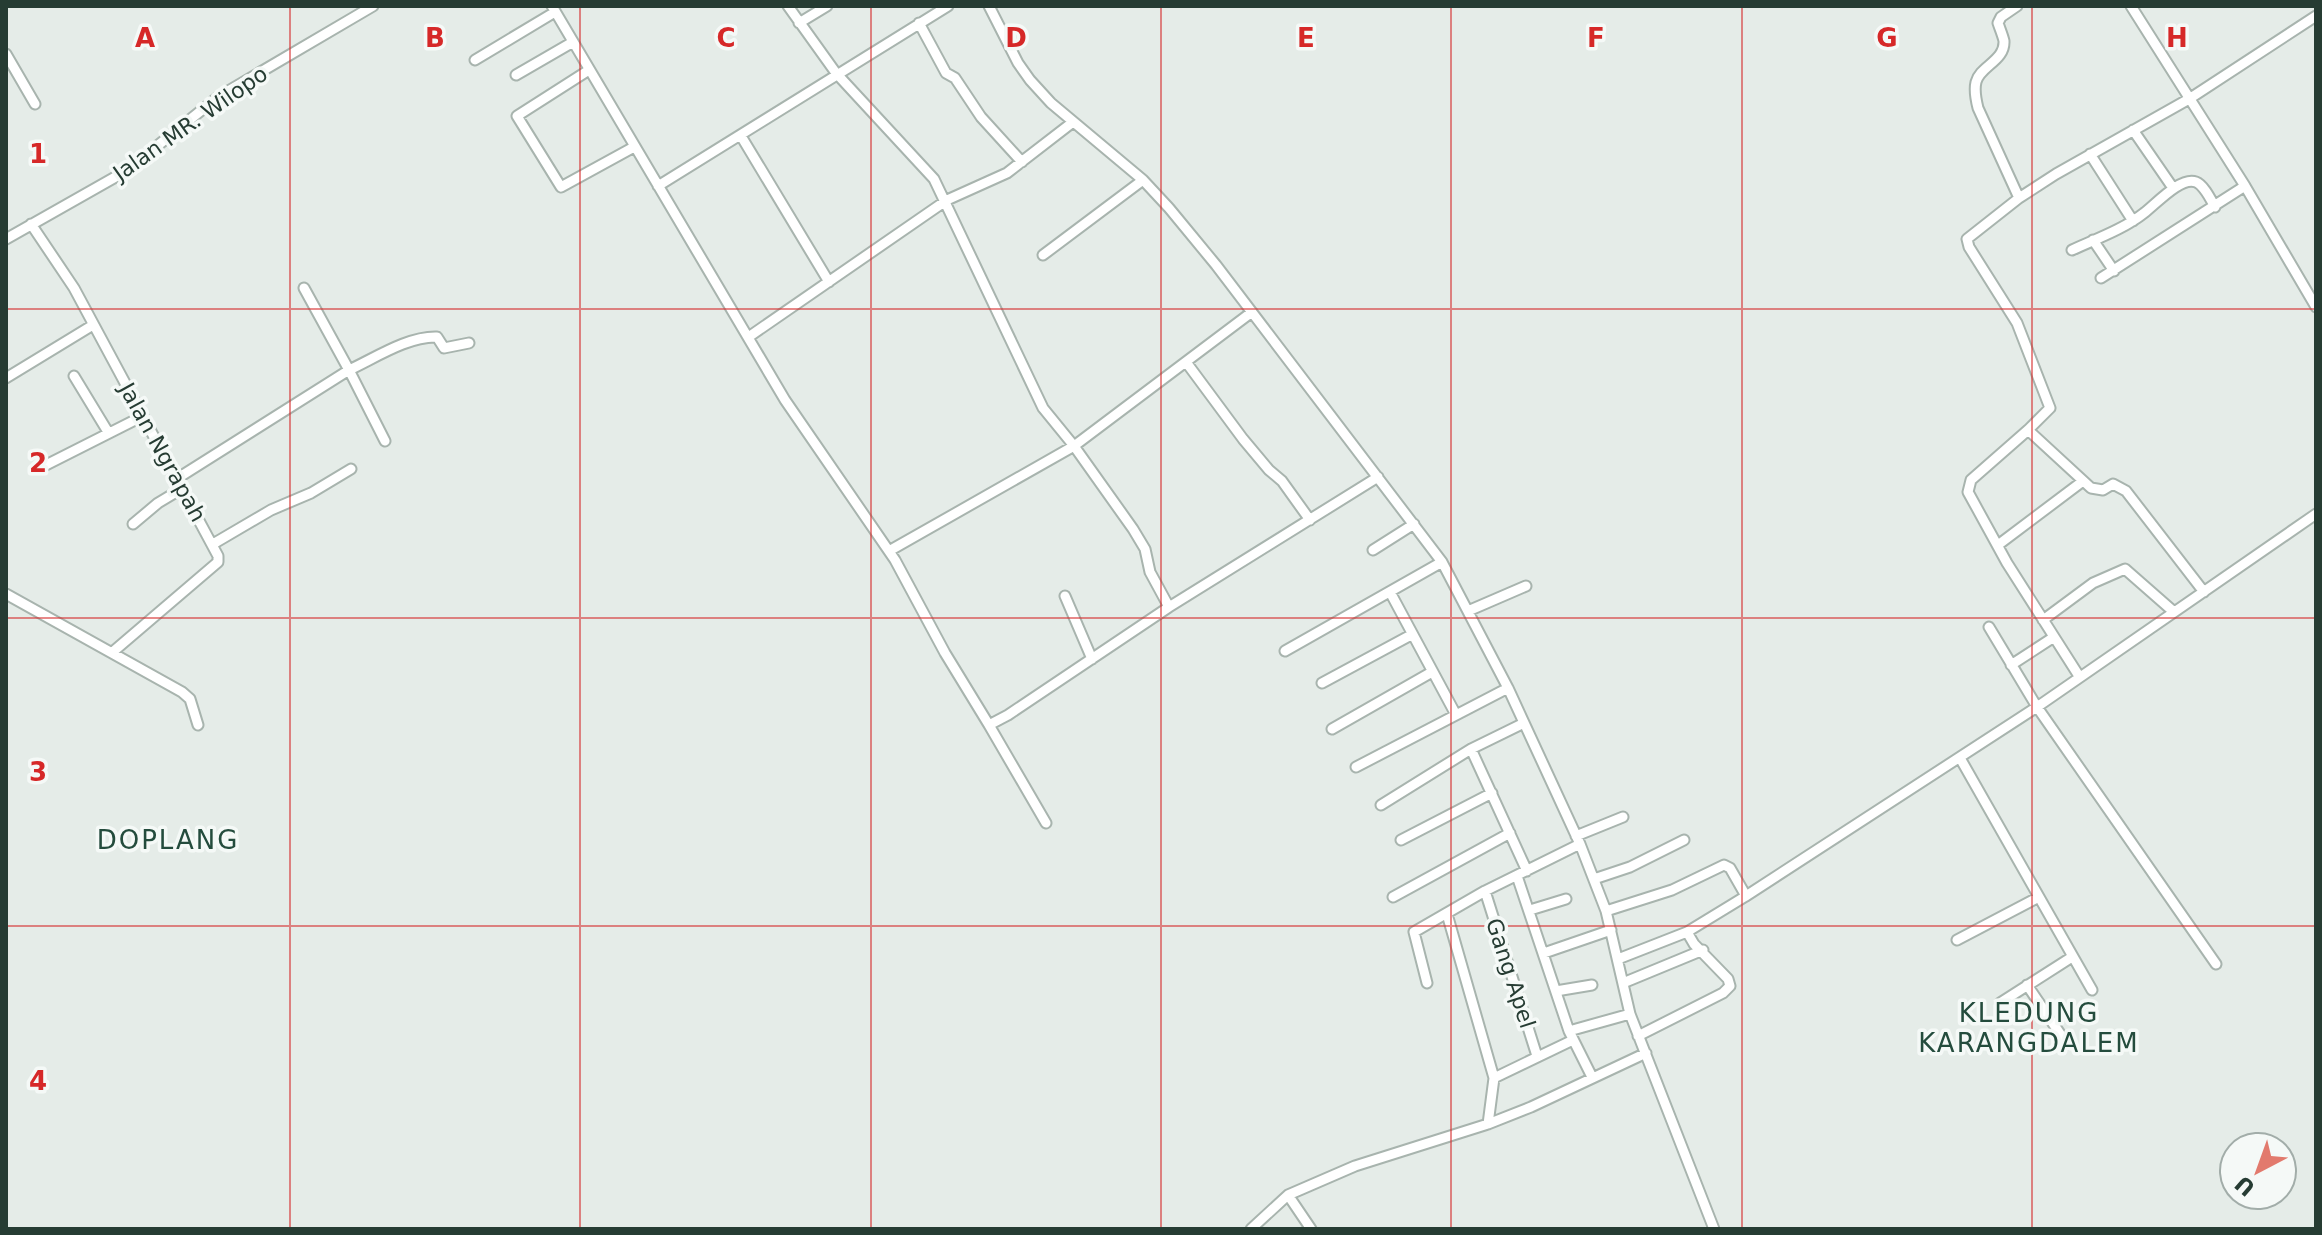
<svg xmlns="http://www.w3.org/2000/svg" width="2322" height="1235" font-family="'DejaVu Sans',sans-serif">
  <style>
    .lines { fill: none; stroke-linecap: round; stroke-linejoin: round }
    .street-casing { stroke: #a8b4ae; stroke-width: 13 }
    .street { stroke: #fff; stroke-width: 9 }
    .grid { fill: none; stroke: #d62828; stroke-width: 2; stroke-opacity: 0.55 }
    .labels { text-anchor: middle; stroke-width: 7; stroke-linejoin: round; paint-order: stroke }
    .street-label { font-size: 22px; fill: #263c33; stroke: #f5f9f7 }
    .quarter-label { font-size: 26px; letter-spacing: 2px; fill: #244c3d; stroke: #f5f9f7 }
    .grid-label { font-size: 26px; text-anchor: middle; font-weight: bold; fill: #d62828; stroke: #f5f9f7; stroke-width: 7; stroke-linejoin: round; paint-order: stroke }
  </style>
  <rect width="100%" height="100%" fill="#e5ece8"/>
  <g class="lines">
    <defs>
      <path id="street" d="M552,6l233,394 110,160 50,93 44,72 19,-10 161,-108 209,-130
        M788,6l48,67 98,106 109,229 31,38 59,83 12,20 5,23 19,35
        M989,6l29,57 12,17 21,23 92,77 26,28 47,57 226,297 66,126 72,156 26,67 24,103 84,215
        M2017,6l-16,11 -3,6c2,6 5,13 6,18 1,20 -24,25 -28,41 -2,8 0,18 2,26l41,90
        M2131,6l114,180 71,121
        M799,23l28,-17
        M919,23l27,50 9,5 26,39 41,45
        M6,54l29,50
        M475,60l80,-48
        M589,70l-72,46 44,71 73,-40
        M516,75l57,-33
        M2133,130l40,58
        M741,136l88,146
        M2090,154l43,67
        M658,186l290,-180
        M31,224l43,64 144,268v6l-103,88v4
        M6,239l120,-68 92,-74 155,-91
        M2093,240l21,31
        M2072,250c24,-11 52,-21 72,-37 12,-9 37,-37 52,-31 8,3 15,18 19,25
        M1043,255l100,-75
        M2101,278l144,-92
        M304,288l45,82c26,-12 59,-34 88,-33l7,11 25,-5
        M750,336l197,-136 60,-27 66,-51
        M1186,362l57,77 26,31 13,11 28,39
        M74,376l34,56
        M6,378l87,-53
        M2028,430l63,58 12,2 10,-6 13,7 78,101
        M44,466l99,-50
        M178,478l171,-108 36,71
        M133,524l25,-21 25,-15
        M213,544l58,-34 40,-17 40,-24
        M1998,545l85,-64
        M1373,550l41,-26
        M889,551l185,-105 178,-134
        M1390,592l65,121
        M6,594l176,98 8,7 8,26
        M1065,596l27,63
        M1468,611l58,-25
        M2043,620l50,-37 32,-14 49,43
        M1989,627l48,80 179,257
        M1285,651l157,-89
        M2011,665l43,-28
        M2079,676l-72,-113 -39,-71 3,-12 57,-50 22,-22 -33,-85 -48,-76 -2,-8 52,-41 37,-24 133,-75 127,-83
        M1322,683l89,-48
        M989,725l57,98
        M1332,729l100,-57
        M1471,749l56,122
        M1960,758l132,232
        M1356,767l152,-79
        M1381,805l90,-56 53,-26
        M1576,836l47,-19
        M1401,840l91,-47
        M1517,876l52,155 23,46
        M1594,879l36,-12 54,-27
        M1485,891l52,165
        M1393,897l117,-64
        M1530,910l36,-11
        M1606,911l66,-21 52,-25 6,3 16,28
        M1447,914l47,164 -6,46
        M1957,940l80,-42
        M1544,953l67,-23
        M1618,959l69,-27 59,-36 291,-189 279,-193
        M1427,983l-13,-51 71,-41 95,-47
        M1623,983l80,-33
        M2027,985l40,59
        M1556,991l36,-6
        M2000,1003l72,-46
        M1569,1031l61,-17
        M1638,1036l85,-43 7,-7 -2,-7 -34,-35 -7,-12
        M1494,1078l79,-38
        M1251,1229l37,-34
        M1311,1229l-23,-34 67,-29 133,-42 43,-17 115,-54"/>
    </defs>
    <use href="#street" class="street-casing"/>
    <use href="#street" class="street"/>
  </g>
  <path class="grid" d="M290,6v1223M580,6v1223M871,6v1223M1161,6v1223M1451,6v1223M1742,6v1223M2032,6v1223M6,309h2310M6,618h2310M6,926h2310"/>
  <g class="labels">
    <g class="street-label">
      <text transform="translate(190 123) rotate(-35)" y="8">Jalan MR. Wilopo</text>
      <text transform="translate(163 452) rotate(61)" y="8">Jalan Ngrapah</text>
      <text transform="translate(1511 973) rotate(72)" y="8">Gang Apel</text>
    </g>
    <g class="quarter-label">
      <text x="168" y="849">DOPLANG</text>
      <text x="2029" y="1022">KLEDUNG<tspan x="2029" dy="30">KARANGDALEM</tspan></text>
    </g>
  </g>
  <g class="grid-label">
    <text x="145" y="47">A</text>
    <text x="435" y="47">B</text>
    <text x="726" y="47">C</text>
    <text x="1016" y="47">D</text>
    <text x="1306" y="47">E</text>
    <text x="1596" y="47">F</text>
    <text x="1887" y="47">G</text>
    <text x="2177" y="47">H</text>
    <text x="38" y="163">1</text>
    <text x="38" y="472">2</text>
    <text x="38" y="781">3</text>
    <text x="38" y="1090">4</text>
  </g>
  <rect width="2322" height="1235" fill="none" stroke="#263c33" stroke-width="16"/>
  <g transform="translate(2258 1171) rotate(221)"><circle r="38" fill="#f5f9f7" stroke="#a2ada9" stroke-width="2"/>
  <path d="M0-6L14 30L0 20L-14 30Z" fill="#e27a6d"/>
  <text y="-12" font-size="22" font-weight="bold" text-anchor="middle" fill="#263c33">U</text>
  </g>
</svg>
